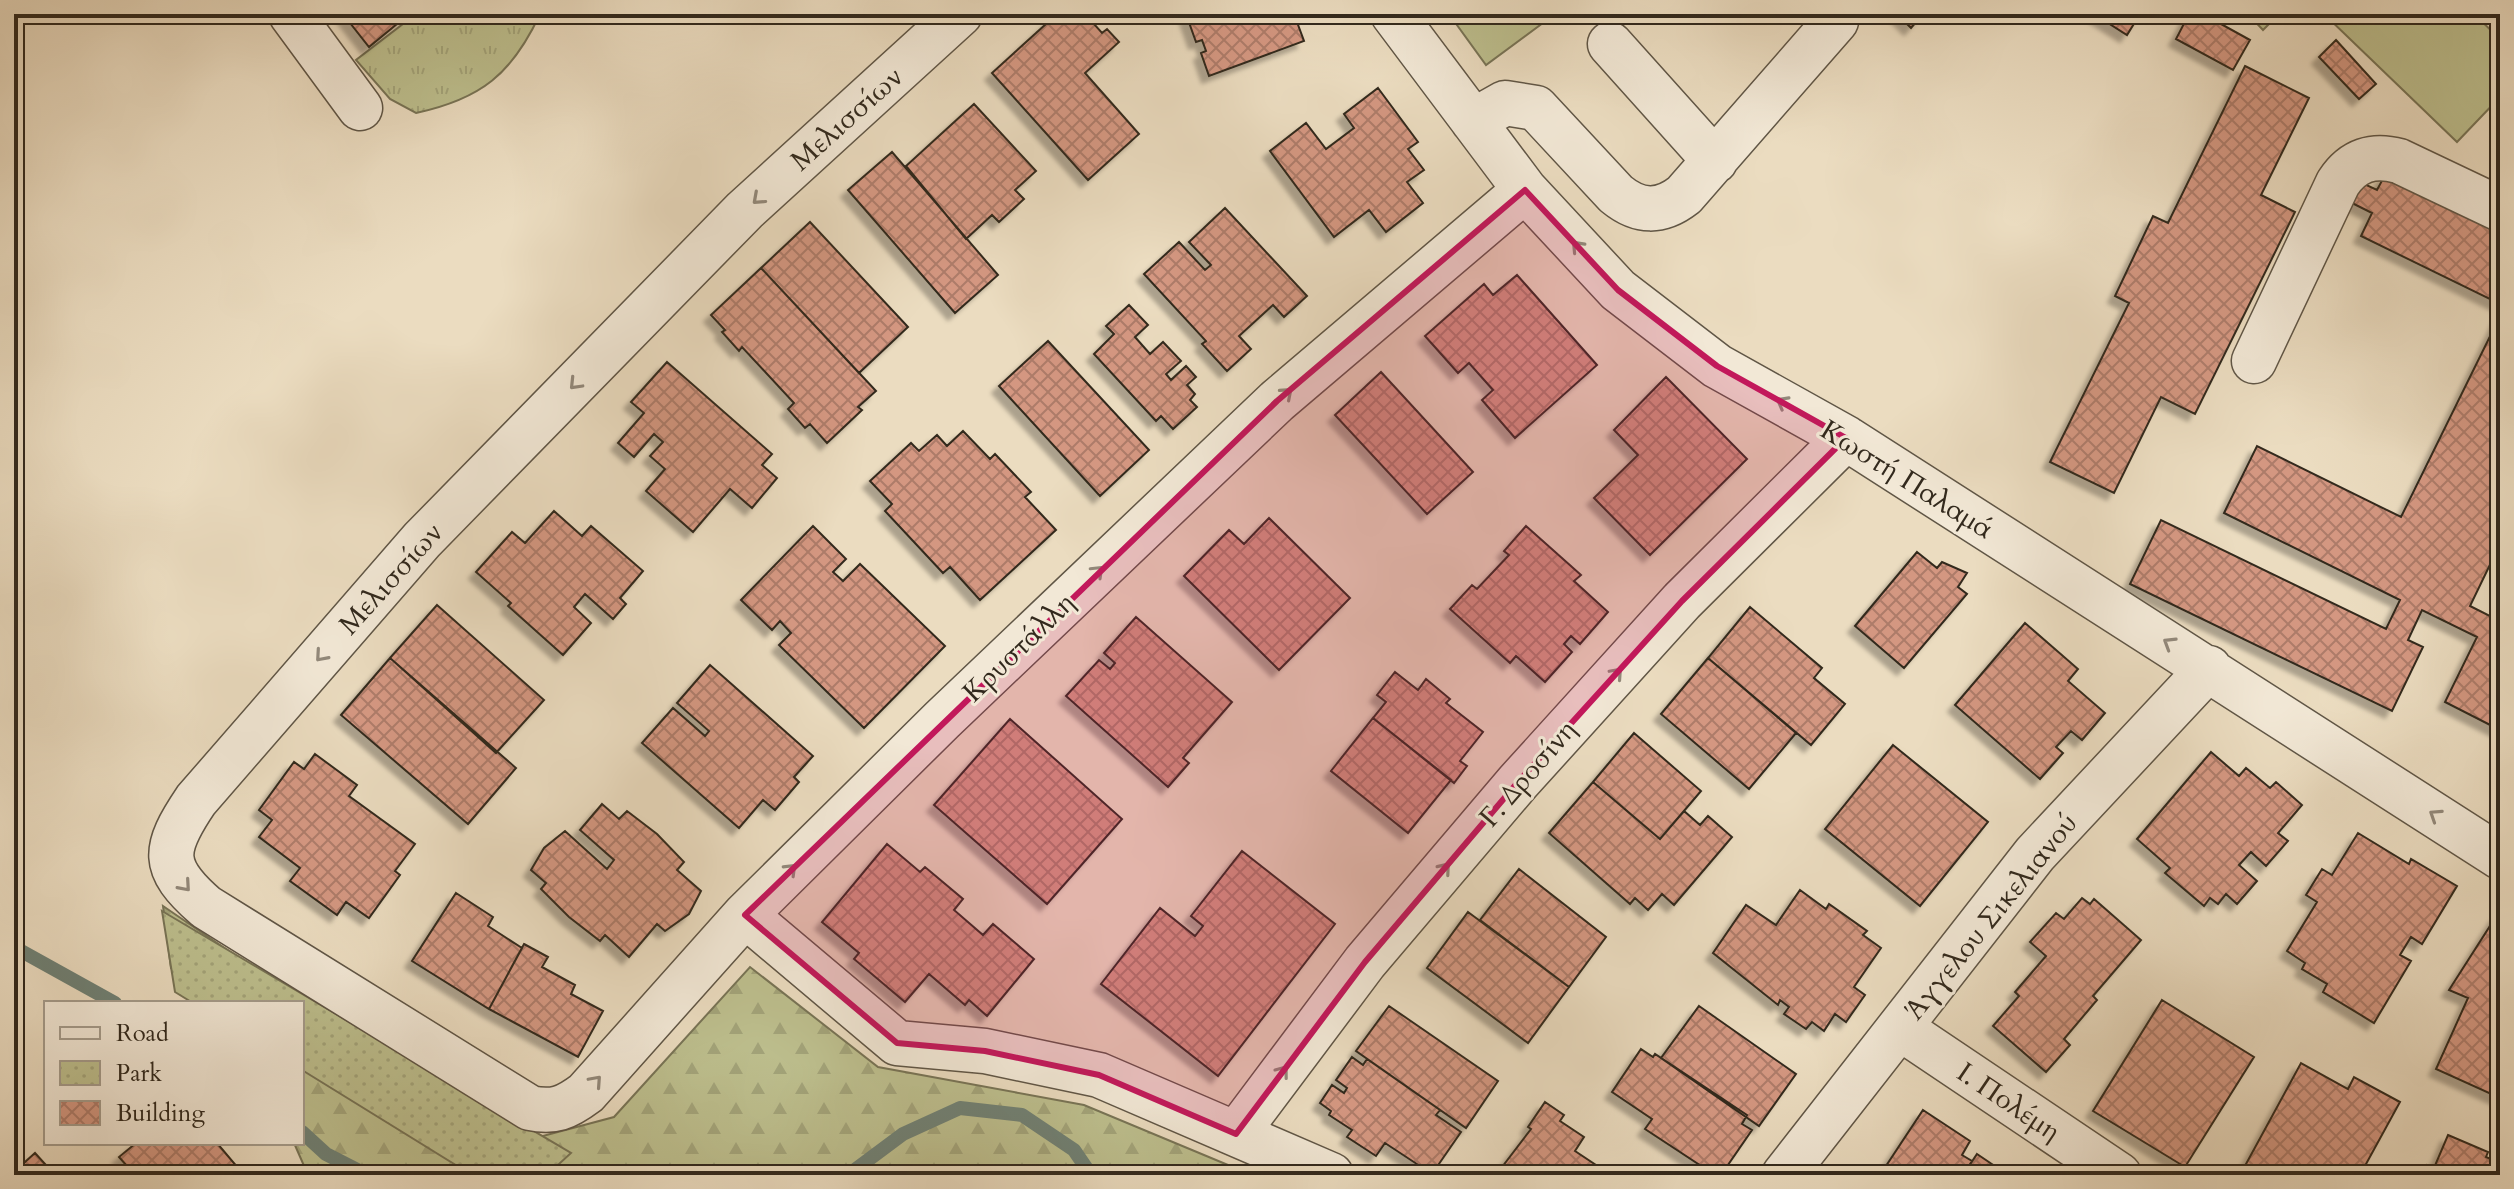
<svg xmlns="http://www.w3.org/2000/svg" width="2514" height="1189" font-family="Cardo,serif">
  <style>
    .grass { fill: url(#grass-tufts); stroke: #787456; stroke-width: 2 }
    .forest { fill: url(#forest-firs); stroke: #787456; stroke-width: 2 }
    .park { fill: url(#park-dots); stroke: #787456; stroke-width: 2 }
    .pitch { fill: #bdbf8e; stroke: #787456; stroke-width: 2 }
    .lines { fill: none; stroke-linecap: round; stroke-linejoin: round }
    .stream { stroke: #708175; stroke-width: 14 }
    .building { fill: url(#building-cross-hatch); stroke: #32291d; stroke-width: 2; filter: url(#shadow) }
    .minor-casing { stroke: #605646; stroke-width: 47 }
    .minor { stroke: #f2e8d6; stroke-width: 44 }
    .oneway { stroke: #92887a }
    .marked { fill: #c2185b; fill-opacity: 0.2; stroke: #c2185b; stroke-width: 6; stroke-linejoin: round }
    .labels { text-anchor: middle; stroke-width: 6; stroke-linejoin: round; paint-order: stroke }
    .street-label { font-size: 28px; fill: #32291d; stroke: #f2e8d6 }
  </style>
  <defs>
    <pattern id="grass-tufts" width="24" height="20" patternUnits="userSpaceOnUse" patternTransform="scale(2)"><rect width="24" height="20" fill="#bdbf8e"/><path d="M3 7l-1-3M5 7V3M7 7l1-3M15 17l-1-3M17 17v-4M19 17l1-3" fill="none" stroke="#a3a47a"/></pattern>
    <pattern id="forest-firs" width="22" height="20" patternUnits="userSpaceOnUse" patternTransform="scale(2)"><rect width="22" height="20" fill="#bdbf8e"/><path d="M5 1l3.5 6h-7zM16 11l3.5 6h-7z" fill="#a3a47a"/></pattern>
    <pattern id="park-dots" width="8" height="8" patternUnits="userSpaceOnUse" patternTransform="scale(2)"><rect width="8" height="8" fill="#bdbf8e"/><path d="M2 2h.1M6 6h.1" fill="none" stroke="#a3a47a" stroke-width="1.8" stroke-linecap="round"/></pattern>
    <pattern id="building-cross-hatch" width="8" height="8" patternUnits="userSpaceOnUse" patternTransform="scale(2)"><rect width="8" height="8" fill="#d49781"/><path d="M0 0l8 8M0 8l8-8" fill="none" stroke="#ad7b69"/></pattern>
    <filter id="shadow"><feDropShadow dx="-7" dy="7" stdDeviation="2" flood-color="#0004"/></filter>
  </defs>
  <rect width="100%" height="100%" fill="#ebdcc0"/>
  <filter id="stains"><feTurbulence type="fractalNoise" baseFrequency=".0025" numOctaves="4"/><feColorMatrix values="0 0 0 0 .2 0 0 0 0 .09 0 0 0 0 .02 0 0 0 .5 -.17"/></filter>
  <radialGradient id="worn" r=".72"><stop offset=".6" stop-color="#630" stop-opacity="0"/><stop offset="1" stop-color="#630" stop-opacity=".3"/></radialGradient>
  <path class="grass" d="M416,14h65l14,8 45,-8c-28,60 -59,85 -124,99l-26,-14 -34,-39z"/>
  <path class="forest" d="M163,906l247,169 118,65 86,-23 136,-150 128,100 206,38 168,70h-944l-14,-32h8v-140h-95l-36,-35z"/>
  <path class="park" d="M162,911l409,242 -24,22h-75l-170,-105v-67h-109l-18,-11z"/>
  <path class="pitch" d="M1449,14h106l-69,51z
    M2248,14h31l-16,16z
    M2324,14h150l26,25v58l-43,45z"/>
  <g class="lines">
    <path class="stream" d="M14,947l101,56
      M302,1132l24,22 41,21
      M848,1175l55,-41 57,-26 62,7 52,35 17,25"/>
  </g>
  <path class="building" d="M343,14h66l-40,33z
    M1057,14h28l17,19 5,-4 12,13 -34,31 54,61 -51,46 -96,-107z
    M1186,14h108l10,27 -95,35 -8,-23 5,-2 -4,-11 -6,2z
    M1897,14h26l-12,14z
    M2094,14h46l-13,21z
    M2189,14h14l47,26 -17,30 -57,-31z
    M2336,40l40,44 -17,15 -40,-42z
    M2245,66l64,32 -48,97 34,17 -100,202 -34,-17 -47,96 -64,-31 79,-159 -14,-7 38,-80 15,7z
    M1378,88l40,54 -10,7 16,21 -17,12 16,21 -37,29 -17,-22 -35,27 -64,-86 36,-28 20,26 28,-21 -10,-14z
    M974,104l62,67 -21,19 9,9 -25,23 -7,-7 -26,24 -60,-73z
    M892,152l106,123 -43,38 -107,-123z
    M2385,175l115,56v73l-139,-68 11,-23 -22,-11 10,-20 17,8z
    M1225,208l82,88 -23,21 -11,-12 -34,31 12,13 -24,22 -25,-27 4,-3 -62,-67 35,-32 26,28 6,-5 -22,-23z
    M810,222l98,105 -49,46 -98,-105z
    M761,268l115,123 -18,16 4,3 -35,33 -17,-19 -5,4 -17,-19 6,-6 -52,-56 -3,4 -17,-19 3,-2 -14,-15z
    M1517,275l80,90 -82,73 -33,-38 11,-10 -24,-27 -11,10 -33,-37 59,-52 9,11z
    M1129,305l19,20 -13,12 15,17 13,-12 18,19 -15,13 5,6 15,-14 10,11 -9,8 8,9 -5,6 7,7 -24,22 -12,-13 -5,5 -62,-67 20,-20 -8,-8z
    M2500,316v228l-30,62 30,15v109l-55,-28 32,-65 -55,-27 -14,30 15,7 -31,64 -262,-127 31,-64 225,109 14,-29 -176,-87 33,-67 144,71z
    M1048,341l101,109 -49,46 -101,-110z
    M667,362l105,92 -10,11 15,13 -25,30 -22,-19 -37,43 -47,-41 19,-22 -15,-13 13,-14 -9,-8 -20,23 -16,-14 26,-30 -13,-11z
    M1381,372l92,100 -46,42 -92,-99z
    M1666,377l81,82 -97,96 -56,-57 44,-43 -24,-25z
    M963,431l27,28 5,-5 36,38 -6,5 31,33 -76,70 -30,-33 -7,6 -58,-62 7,-7 -22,-23 41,-38 8,8 18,-16 10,11z
    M554,511l28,25 9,-10 52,45 -23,27 6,6 -13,15 -28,-25 -11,13 17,16 -28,32 -55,-49 3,-3 -35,-31 36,-40 13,11z
    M1269,518l81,80 -71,72 -95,-94 45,-46 15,14z
    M813,526l33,33 -13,13 10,9 17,-17 85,82 -81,82 -85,-83 12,-12 -11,-12 -8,9 -31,-30z
    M1526,526l55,49 -7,6 34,31 -28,32 -9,-8 -7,8 8,8 -27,30 -29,-26 -6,7 -60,-54 22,-24 5,4 32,-34 -5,-4z
    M1917,552l20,16 5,-6 25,11 -9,14 9,7 -63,74 -49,-42z
    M437,605l107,95 -48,53 -106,-95z
    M1750,607l72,61 -8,10 31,26 -34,41 -103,-87z
    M1136,617l96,85 -49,56 6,5 -21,24 -102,-91 33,-36 11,9 5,-6 -11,-10z
    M2025,623l53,46 -10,12 37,32 -23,27 -11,-9 -15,16 7,6 -23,26 -85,-74z
    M390,658l126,110 -48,56 -127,-109z
    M1708,658l88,75 -47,56 -88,-75z
    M710,665l103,91 -19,21 5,5 -24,28 -12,-10 -24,28 -97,-85 31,-35 32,28 4,-5 -32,-28z
    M1395,672l23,18 8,-11 24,20 -4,4 37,29 -23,29 7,5 -13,17 -81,-65 13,-16 -9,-7z
    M1373,718l78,62 -43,53 -77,-62z
    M1010,719l112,100 -75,85 -113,-99z
    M1634,733l67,58 -41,48 -67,-57z
    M1893,745l95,77 -68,84 -95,-77z
    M2211,752l28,24 7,-8 24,20 6,-6 26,23 -24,28 10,8 -22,25 -15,-14 -12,13 18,16 -20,23 -11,-10 -8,10 -8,-6 -6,8 -39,-33 5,-5 -33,-29z
    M315,754l42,31 -8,11 66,48 -20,27 5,4 -31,43 -23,-16 -9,13 -47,-34 10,-13 -41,-31 13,-17 -13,-10 35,-48 10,7z
    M1593,782l67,57 24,-28 16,14 8,-9 24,21 -58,68 -12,-11 -14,16 -13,-12 -5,6 -81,-71z
    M602,804l17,15 8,-8 30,23 27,28 -7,8 24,21 -12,23 -24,17 -8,-7 -28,33 -24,-22 -5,6 -31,-24 -28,-28 5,-6 -15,-13 13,-22 21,-17 42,38 7,-9 -34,-30z
    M2358,833l51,31 2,-5 46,27 -35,58 -11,-7 -11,18 11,6 -37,62 -51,-31 4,-8 -25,-15 3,-6 -18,-12 30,-49 -11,-7 16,-26 10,6z
    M887,844l33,28 5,-5 38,32 -9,11 29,25 10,-11 41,35 -47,57 -18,-16 -4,5 -36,-31 -24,28 -51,-43 5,-6 -37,-31z
    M1242,851l93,73 -117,152 -117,-92 59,-76 35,28 8,-10 -12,-10z
    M1519,869l87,68 -37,50 -89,-67z
    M1800,890l26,19 3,-5 38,27 -4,4 18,13 -27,39 11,8 -19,27 -11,-8 -11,17 -12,-9 -6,7 -22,-15 5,-7 -9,-7 -2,5 -65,-52 33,-48 30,20z
    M456,893l37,24 -5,9 34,22 -33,61 -77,-48z
    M2082,898l8,6 4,-5 47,41 -48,56 4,4 -33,39 6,6 -24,27 -53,-46 26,-30 -4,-4 31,-36 -16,-14 26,-29 8,6z
    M1468,912l101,75 -41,56 -101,-75z
    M2497,915l3,2v181l-64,-29 32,-71 -19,-8z
    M524,944l24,13 -6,10 33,18 -4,9 32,17 -25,46 -89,-48z
    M2162,1000l92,57 -69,110 -92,-56z
    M1389,1006l109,75 -32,47 -110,-77z
    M1699,1006l97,68 -37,52 -98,-68z
    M1641,1049l12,8 2,-3 92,61 -5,9 10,6 -31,45h-6l-70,-46 7,-10 -40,-27z
    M1352,1057l11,8 4,-6 73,51 -4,5 25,17 -29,42 -47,-31 -9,13 -29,-19 5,-7 -23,-15 2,-4 -11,-8 12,-18 12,8 3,-5 -11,-8z
    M2301,1063l47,26 6,-12 46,25 -40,73h-120z
    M1545,1102l19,13 -4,6 24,16 -9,14 36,24h-115l35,-46 -3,-2z
    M1923,1110l47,31 -8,14 10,6 -9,14h-83z
    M2448,1135l40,17 -2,5 14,6 -3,12h-74l4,-10 7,3z
    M136,1143h81l27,32h-109l-16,-18z
    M35,1153l20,22h-41v-3z
    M1977,1154l31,21h-45z"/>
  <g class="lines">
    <defs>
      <path id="minor" d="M291,14l69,94
        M960,14l-215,196 -323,330 -226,260c-33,49 -36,67 10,107l324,201c24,5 36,0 56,-15l159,-178 197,-195 335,-319 248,-211
        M1393,14l132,176 93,100 99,76 129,72 654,419
        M1610,44l105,117
        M1473,121l32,-18 31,5 80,86c23,19 45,19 68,1l152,-174
        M2254,361l84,-178c15,-23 35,-29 61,-22l101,48
        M745,915l152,128 88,8 114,24 232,100
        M1900,1028l219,147
        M1236,1134l129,-172 153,-180 164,-181 164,-163
        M1784,1175l251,-321 174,-186"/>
    </defs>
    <use href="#minor" class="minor-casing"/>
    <use href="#minor" class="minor"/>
  </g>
  <defs><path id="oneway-chevron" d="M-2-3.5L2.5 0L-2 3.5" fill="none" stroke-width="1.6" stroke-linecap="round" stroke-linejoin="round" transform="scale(2)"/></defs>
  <g class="oneway">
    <use href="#oneway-chevron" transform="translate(758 199) rotate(138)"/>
    <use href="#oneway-chevron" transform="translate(1577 246) rotate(-133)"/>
    <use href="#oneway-chevron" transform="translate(575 384) rotate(134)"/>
    <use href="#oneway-chevron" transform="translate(1287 393) rotate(-41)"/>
    <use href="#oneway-chevron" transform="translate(1782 402) rotate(-151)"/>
    <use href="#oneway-chevron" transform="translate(1098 571) rotate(-44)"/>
    <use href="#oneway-chevron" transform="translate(2169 643) rotate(-148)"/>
    <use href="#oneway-chevron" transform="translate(321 656) rotate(131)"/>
    <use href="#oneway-chevron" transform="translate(1617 673) rotate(-48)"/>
    <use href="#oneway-chevron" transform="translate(2435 815) rotate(-147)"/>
    <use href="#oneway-chevron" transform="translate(1445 868) rotate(-50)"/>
    <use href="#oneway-chevron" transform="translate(791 869) rotate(-45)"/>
    <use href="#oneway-chevron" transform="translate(185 886) rotate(49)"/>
    <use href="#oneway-chevron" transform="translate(1283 1071) rotate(-53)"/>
    <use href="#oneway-chevron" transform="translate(596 1081) rotate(-48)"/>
  </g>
  <path class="marked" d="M1525,190l93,100 99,76 129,72 -164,163 -164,181 -153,180 -129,172 -137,-59 -114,-24 -88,-8 -152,-128 532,-514z"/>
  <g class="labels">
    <g class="street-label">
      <text transform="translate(846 118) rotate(-42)" y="10">Μελισσίων</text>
      <text transform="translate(1908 479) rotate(32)" y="10">Κωστή Παλαμά</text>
      <text transform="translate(390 578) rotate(-48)" y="10">Μελισσίων</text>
      <text transform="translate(1018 647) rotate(-44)" y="10">Κρυστάλλη</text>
      <text transform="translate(1527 773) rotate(-49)" y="10">Γ. Δροσίνη</text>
      <text transform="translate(1990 916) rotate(-51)" y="10">Άγγελου Σικελιανού</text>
      <text transform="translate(2009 1101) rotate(34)" y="10">Ι. Πολέμη</text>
    </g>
  </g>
  <rect width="2514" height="1189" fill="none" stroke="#ebdcc0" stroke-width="48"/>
  <rect x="16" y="16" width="2482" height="1157" fill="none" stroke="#32291d" stroke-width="4"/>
  <rect x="24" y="24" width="2466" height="1141" fill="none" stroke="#32291d" stroke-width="2"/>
  <rect x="44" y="1001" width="260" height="144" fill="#f2e8d6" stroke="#a59c8c" stroke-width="2"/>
  <rect x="60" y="1027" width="40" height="12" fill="#f2e8d6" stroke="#a59c8c" stroke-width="2"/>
  <text x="116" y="1041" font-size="24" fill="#32291d">Road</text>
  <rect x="60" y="1061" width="40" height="24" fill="url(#park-dots)" stroke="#a59c8c" stroke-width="2"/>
  <text x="116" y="1081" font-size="24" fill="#32291d">Park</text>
  <rect x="60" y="1101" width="40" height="24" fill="url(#building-cross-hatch)" stroke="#a59c8c" stroke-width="2"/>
  <text x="116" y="1121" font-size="24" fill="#32291d">Building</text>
  <rect width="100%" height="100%" filter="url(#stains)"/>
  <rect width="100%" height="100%" fill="url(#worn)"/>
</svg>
